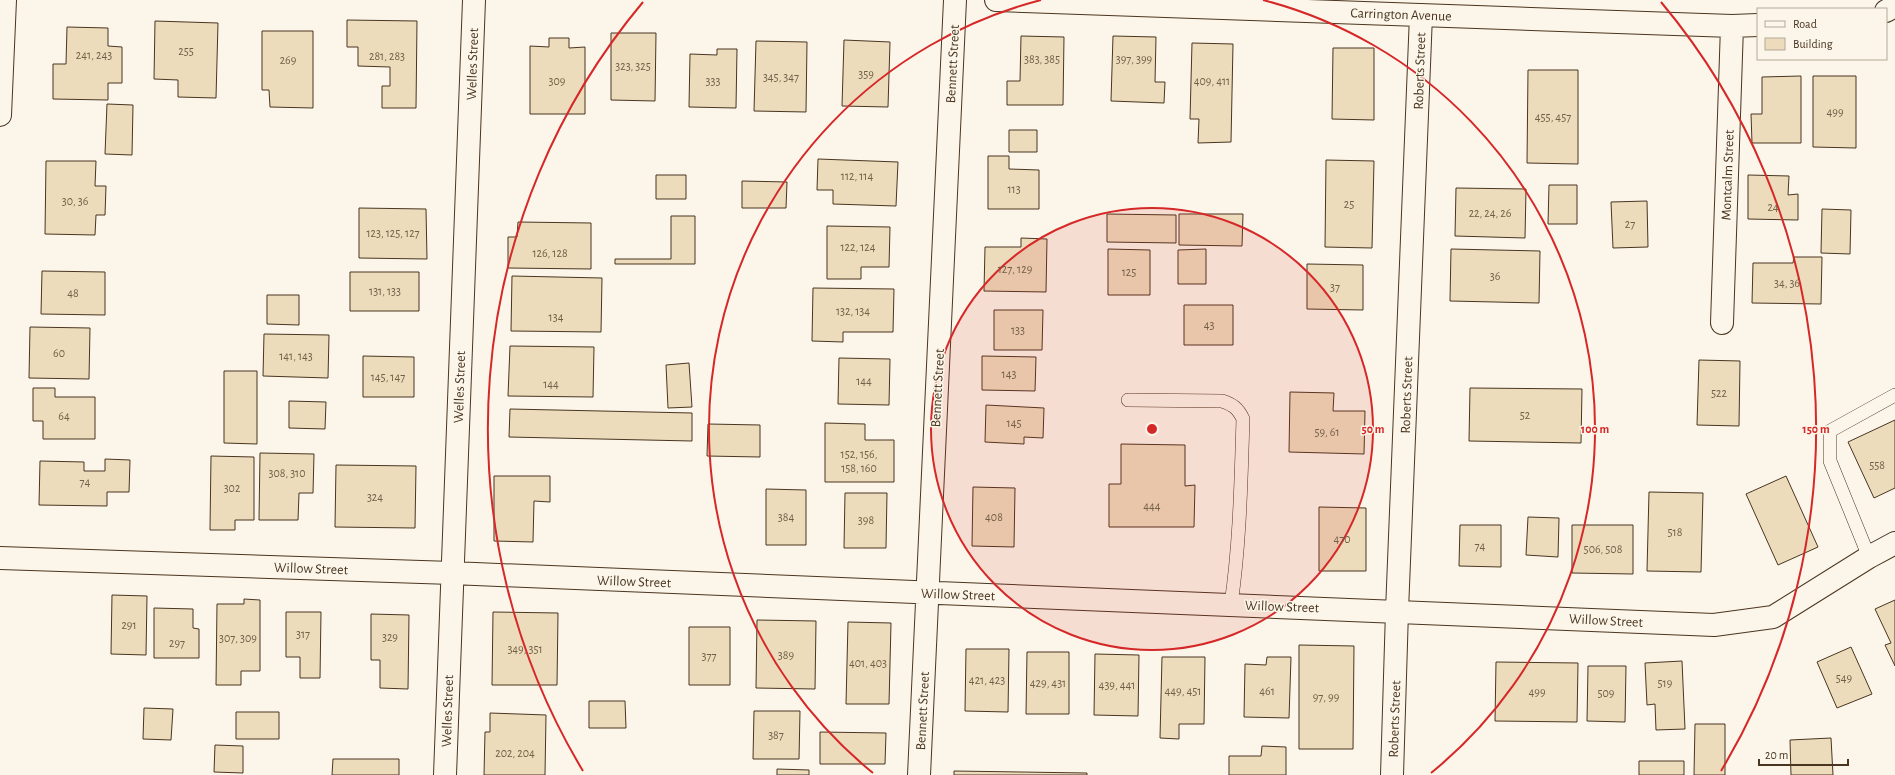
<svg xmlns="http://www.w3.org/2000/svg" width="1895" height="775" font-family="'Alegreya Sans',sans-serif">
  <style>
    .building { fill: #ecdcbc; stroke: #4a3520 }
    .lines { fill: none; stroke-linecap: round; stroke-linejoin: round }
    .service-casing { stroke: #4a3520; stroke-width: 14 }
    .minor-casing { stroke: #4a3520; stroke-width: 24 }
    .service { stroke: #fbf6e9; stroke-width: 13 }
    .minor { stroke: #fbf6e9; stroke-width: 22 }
    .ring { fill: none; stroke: #d62828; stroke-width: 2 }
    .labels { text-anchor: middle; stroke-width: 3; stroke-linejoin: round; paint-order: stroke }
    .number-label { font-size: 12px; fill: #725f47 }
    .street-label { font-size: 14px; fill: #4a3520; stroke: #fbf6e9 }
    .centre { fill: #d62828; stroke: #fbf6e9; stroke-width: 2 }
    .ring-label { font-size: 12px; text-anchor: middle; font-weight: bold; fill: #d62828; stroke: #fbf6e9; stroke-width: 3; stroke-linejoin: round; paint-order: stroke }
  </style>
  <rect width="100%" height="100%" fill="#fbf6e9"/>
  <path class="building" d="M347,20l70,1 -1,87h-34v-22h8v-19l-32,-1v-19h-11z
    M155,21l63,2 -2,75 -38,-1v-17l-24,-1z
    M67,27l41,1v18l14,1v36h-14v17l-55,-1v-35h13z
    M262,31h51v77l-43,-1 -1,-17h-7z
    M611,33h45l-1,68 -44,-1z
    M1021,36l43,1 -1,68h-56v-24h13z
    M1113,36l43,1 -1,45h10l-1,21 -53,-2z
    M549,38h20v10l16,-1v67h-55v-68l19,1z
    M844,40l46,2 -2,65 -46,-1z
    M756,41l51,1 -1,70 -52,-1z
    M1192,43l41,1 -2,98 -33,1 1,-24h-9z
    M1333,48h41v72l-42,-1z
    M717,49h20l-1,59 -47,-1 1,-53 27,1z
    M1528,70h50v94l-51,-1z
    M1801,76v67h-49l-1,-29h11v-37z
    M1813,76h43v72l-43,-1z
    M107,104l26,1 -1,50 -27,-1z
    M1009,130h28v22h-28z
    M988,156h21v13l30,1v39h-51z
    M818,159l80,3 -2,44 -63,-2v-14h-16z
    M1326,160l48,1 -2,87 -47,-1z
    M46,161h50l-1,25h11l-1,29h-9l-1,20 -50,-1z
    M656,175h30v24h-30z
    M1748,175l41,1 -1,19 10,-1v26l-50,-1z
    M742,181l45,1 -1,26h-44z
    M1549,185h28v39h-29z
    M1456,188l70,1 -1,49 -70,-2z
    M1647,201l1,46 -35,1 -2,-46z
    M359,208l67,1 1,50 -68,-1z
    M1822,209l29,1 -1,44 -29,-1z
    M1107,214l69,1v28l-69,-1z
    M1179,214h64l-1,32 -63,-1z
    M671,216h24v48h-80v-5h56z
    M518,222l73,1v46l-83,-1v-31h9z
    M827,226l63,1 -1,40h-28v12h-34z
    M1021,238l26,1 -1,53 -62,-1 1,-44h36z
    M1108,249l42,1v45h-42z
    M1206,249v35h-28v-34z
    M1451,249l89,2 -1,52 -89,-2z
    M1794,257h28l-1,47 -69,-1 1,-40h40z
    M1307,264l56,1v45l-56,-1z
    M42,271l63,1v43l-64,-1z
    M350,272h69v39h-69z
    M512,276l90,2 -1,54 -90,-1z
    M813,288l81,1 -1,43h-50v10l-31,-1z
    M267,295h32v30l-32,-1z
    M1184,305h49v40h-49z
    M994,310h49l-1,40h-48z
    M30,327l60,1 -1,51 -60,-1z
    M264,334l65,1 -1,43 -65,-2z
    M510,346l84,1 -1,50 -85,-1z
    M363,356l51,1v40h-51z
    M982,356l54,1 -1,34 -53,-1z
    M839,358l51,1 -1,46 -51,-1z
    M1699,360l41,1 -1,65 -42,-1z
    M689,363l3,44 -24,1 -2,-43z
    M224,371h33v73l-33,-1z
    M33,388h22v9h40v42h-52v-18h-10z
    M1470,388l112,1 -1,54 -112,-2z
    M1290,392l44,1 -1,18h32l-1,43 -75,-2z
    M289,401l37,1 -1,27 -36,-1z
    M986,405l58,3 -1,30 -19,-1v7l-39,-2z
    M510,409l182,4v28l-183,-4z
    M1895,420v68l-21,10 -26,-56z
    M825,423l40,1v16h29v42h-69z
    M708,424l52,1v32l-53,-1z
    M1121,444l64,1v41l10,-1 -1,42h-85v-43h12z
    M260,453l54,1 -1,39h-14l-1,27h-39z
    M211,456l43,1v63h-19v10h-25z
    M105,459l25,1 -1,32h-22v14l-68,-1 1,-44 44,1v9h21z
    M336,465l80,1 -1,62 -80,-1z
    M494,476h56v26l-16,-1 -1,41 -39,-1z
    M1786,476l32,71 -40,18 -32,-71z
    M973,487l42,1 -1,59 -42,-1z
    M766,489l40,1v55h-40z
    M1649,492l54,1 -2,79 -54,-1z
    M845,493h42l-1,55h-42z
    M1319,507l47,1v63h-47z
    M1528,517l31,1 -1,39 -32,-2z
    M1460,525h41v42l-42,-1z
    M1572,525h61v49l-61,-1z
    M112,595l35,1 -1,59 -35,-1z
    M244,599l16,1v71h-19v14h-25l1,-81h27z
    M1895,600v66l-10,-21 6,-2 -16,-34z
    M154,608l39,1v19l6,1v29h-45z
    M286,612h35l-1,66h-20v-21h-14z
    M493,612l65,1 -1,72h-65z
    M371,614l38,1 -1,74 -28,-1v-28h-9z
    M757,620l59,1 -1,68 -59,-1z
    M848,622l43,1 -2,81h-43z
    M689,627h41v58h-41z
    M1299,645l55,1 -1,103h-54z
    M1851,647l21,47 -35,14 -20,-46z
    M966,649h43l-1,63 -43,-1z
    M1027,652h42v62h-43z
    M1095,654l44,1 -1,61 -44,-1z
    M1162,657h43l-1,67h-25v15l-19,-1z
    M1267,657h24l-2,61 -45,-1 1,-53 21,1z
    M1682,661l3,68 -29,1 -1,-26 -8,1 -2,-42z
    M1496,662l82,1 -1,59 -82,-1z
    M1588,666h38l-1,56 -38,-1z
    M589,701h36l1,27h-37z
    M144,708l29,1 -2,31 -28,-1z
    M754,711h46l-1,48h-46z
    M236,712h43v27h-43z
    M490,713l56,2 -1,60h-61l1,-43h5z
    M1695,724h30v51h-31z
    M820,732l66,1 -1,31h-65z
    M1831,738l2,37h-42l-1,-35z
    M215,745l28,1v27l-29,-1z
    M1262,746l24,1v28h-57v-19h32z
    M333,759h66v16h-67z
    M1639,761h45v14h-45z
    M777,769l32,1v5h-32z
    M954,771l133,2v2h-133z"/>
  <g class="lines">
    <defs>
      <path id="service" d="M1128,400l94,1c10,3 16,7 21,18 -2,61 -3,124 -12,185
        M1869,557l-39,-96v-30l65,-36"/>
      <path id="minor" d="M996,0l736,26 26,-1
        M1886,11l9,-5
        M0,115l5,-115
        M1722,323l10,-297
        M0,558l452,15 1262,52 59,-8 96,-60 26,-14
        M445,775l29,-775
        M919,775l36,-775
        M1392,775l5,-164 24,-596"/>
    </defs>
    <use href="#service" class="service-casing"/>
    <use href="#minor" class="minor-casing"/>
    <use href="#service" class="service"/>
    <use href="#minor" class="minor"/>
  </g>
  <circle cx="1152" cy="429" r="221" fill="#d62828" fill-opacity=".12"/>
  <g class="ring">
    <circle cx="1152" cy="429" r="221"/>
    <path d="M873 773A443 443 0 0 1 1041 0M1263 0A443 443 0 0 1 1431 773"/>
    <path d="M583 771A664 664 0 0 1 643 2M1661 2A664 664 0 0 1 1721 771"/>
  </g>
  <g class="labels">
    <g class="number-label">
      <text x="186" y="55">255</text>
      <text x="94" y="59">241, 243</text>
      <text x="387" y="60">281, 283</text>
      <text x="1042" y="63">383, 385</text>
      <text x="1134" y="63">397, 399</text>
      <text x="288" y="64">269</text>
      <text x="633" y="70">323, 325</text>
      <text x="866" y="78">359</text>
      <text x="781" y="81">345, 347</text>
      <text x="557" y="85">309</text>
      <text x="713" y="85">333</text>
      <text x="1212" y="85">409, 411</text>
      <text x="1835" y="116">499</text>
      <text x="1553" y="121">455, 457</text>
      <text x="857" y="180">112, 114</text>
      <text x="1014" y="193">113</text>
      <text x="75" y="205">30, 36</text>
      <text x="1349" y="208">25</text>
      <text x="1773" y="211">24</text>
      <text x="1490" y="217">22, 24, 26</text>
      <text x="1630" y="228">27</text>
      <text x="393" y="237">123, 125, 127</text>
      <text x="858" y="251">122, 124</text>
      <text x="550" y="257">126, 128</text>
      <text x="1015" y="273">127, 129</text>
      <text x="1129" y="276">125</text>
      <text x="1495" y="280">36</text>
      <text x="1787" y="287">34, 36</text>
      <text x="1335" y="291">37</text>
      <text x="385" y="295">131, 133</text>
      <text x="73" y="297">48</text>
      <text x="853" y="315">132, 134</text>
      <text x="556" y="321">134</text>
      <text x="1209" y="329">43</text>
      <text x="1018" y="334">133</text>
      <text x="59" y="357">60</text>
      <text x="296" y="360">141, 143</text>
      <text x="1009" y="378">143</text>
      <text x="388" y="381">145, 147</text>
      <text x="864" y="385">144</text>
      <text x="551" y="388">144</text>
      <text x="1719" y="397">522</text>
      <text x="1525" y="419">52</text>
      <text x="64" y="420">64</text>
      <text x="1014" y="427">145</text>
      <text x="1327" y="436">59, 61</text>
      <text x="859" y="458">152, 156,<tspan x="859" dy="14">158, 160</tspan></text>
      <text x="1877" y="469">558</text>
      <text x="287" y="477">308, 310</text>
      <text x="85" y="486">74</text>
      <text x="232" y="492">302</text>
      <text x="375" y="501">324</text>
      <text x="1152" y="510">444</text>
      <text x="786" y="521">384</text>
      <text x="994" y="521">408</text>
      <text x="866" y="524">398</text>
      <text x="1675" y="536">518</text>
      <text x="1342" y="543">470</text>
      <text x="1480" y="550">74</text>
      <text x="1603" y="553">506, 508</text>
      <text x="129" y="629">291</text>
      <text x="303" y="638">317</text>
      <text x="390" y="641">329</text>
      <text x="238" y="642">307, 309</text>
      <text x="177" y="647">297</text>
      <text x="525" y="653">349, 351</text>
      <text x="786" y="659">389</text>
      <text x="709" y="660">377</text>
      <text x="868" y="667">401, 403</text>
      <text x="1844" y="682">549</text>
      <text x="987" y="684">421, 423</text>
      <text x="1048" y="687">429, 431</text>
      <text x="1665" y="687">519</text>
      <text x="1117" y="689">439, 441</text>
      <text x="1183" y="695">449, 451</text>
      <text x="1267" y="695">461</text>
      <text x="1537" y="696">499</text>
      <text x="1606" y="697">509</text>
      <text x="1326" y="701">97, 99</text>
      <text x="776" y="739">387</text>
      <text x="515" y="757">202, 204</text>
    </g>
    <g class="street-label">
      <text transform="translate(1401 14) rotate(2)" y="5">Carrington Avenue</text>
      <text transform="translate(472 64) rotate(-88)" y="5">Welles Street</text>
      <text transform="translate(952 64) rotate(-87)" y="5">Bennett Street</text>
      <text transform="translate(1419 71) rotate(-88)" y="5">Roberts Street</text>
      <text transform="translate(1727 175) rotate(-88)" y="5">Montcalm Street</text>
      <text transform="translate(459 387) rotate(-88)" y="5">Welles Street</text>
      <text transform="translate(937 388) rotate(-87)" y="5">Bennett Street</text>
      <text transform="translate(1406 395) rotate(-88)" y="5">Roberts Street</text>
      <text transform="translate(311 568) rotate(2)" y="5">Willow Street</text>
      <text transform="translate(634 581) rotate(2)" y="5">Willow Street</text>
      <text transform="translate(958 594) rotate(2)" y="5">Willow Street</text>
      <text transform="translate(1282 606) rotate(2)" y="5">Willow Street</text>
      <text transform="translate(1606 620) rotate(3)" y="5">Willow Street</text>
      <text transform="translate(447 711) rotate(-88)" y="5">Welles Street</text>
      <text transform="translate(922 711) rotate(-87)" y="5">Bennett Street</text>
      <text transform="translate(1394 719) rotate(-88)" y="5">Roberts Street</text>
    </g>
  </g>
  <circle cx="1152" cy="429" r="6" class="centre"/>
  <g class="ring-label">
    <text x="1373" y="433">50 m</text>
    <text x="1595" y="433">100 m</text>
    <text x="1816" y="433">150 m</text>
  </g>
  <rect x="1757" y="8" width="130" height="52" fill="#fbf6e9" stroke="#b4a999"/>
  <rect x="1765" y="21" width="20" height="6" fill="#fbf6e9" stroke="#b4a999"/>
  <text x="1793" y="28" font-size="12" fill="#4a3520">Road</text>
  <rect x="1765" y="38" width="20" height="12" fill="#ecdcbc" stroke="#b4a999"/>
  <text x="1793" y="48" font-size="12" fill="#4a3520">Building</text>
  <path d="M1759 759v6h89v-6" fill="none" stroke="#4a3520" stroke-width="2"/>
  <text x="1765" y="759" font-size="12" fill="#4a3520" stroke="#fbf6e9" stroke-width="3" paint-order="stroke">20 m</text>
</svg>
